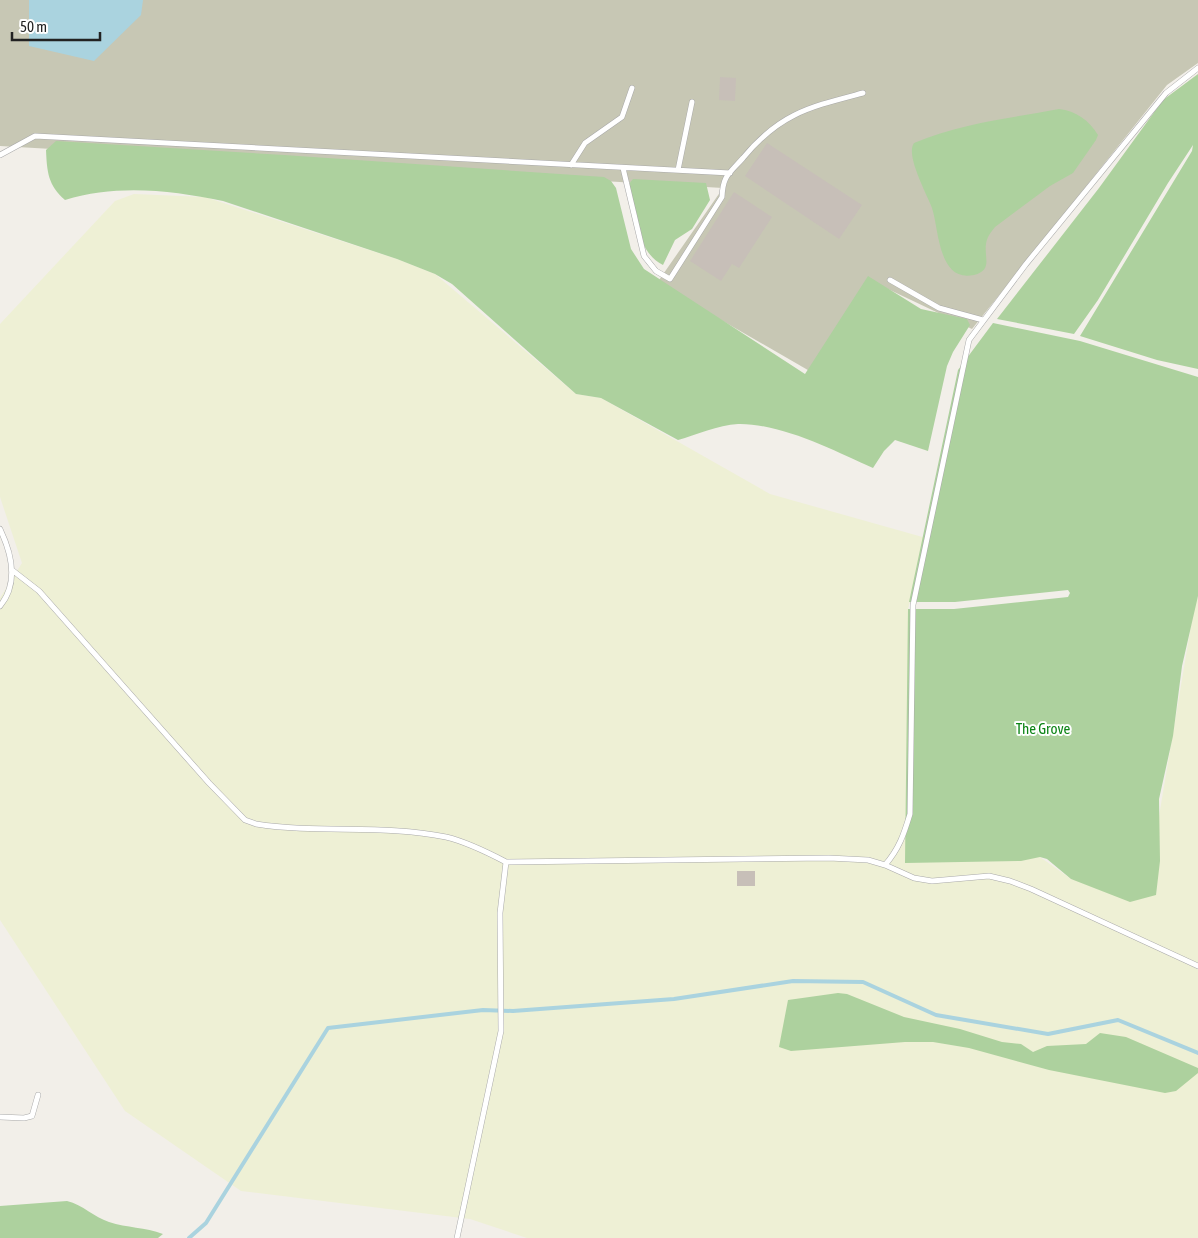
<svg xmlns="http://www.w3.org/2000/svg" width="1198" height="1238" font-family="'Asap Condensed',sans-serif">
  <style>
    .construction { fill: #c7c7b4 }
    .farmland { fill: #eef0d5 }
    .forest { fill: #add19e }
    .water { fill: #aad3df }
    .lines { fill: none; stroke-linecap: round; stroke-linejoin: round }
    .stream { stroke: #aad3df; stroke-width: 4 }
    .building { fill: #c7bfb8 }
    .lane-casing { stroke: #a9a9a9; stroke-width: 6 }
    .lane { stroke: #fff; stroke-width: 5 }
    .labels { text-anchor: middle; stroke-width: 4; stroke-linejoin: round; paint-order: stroke }
    .park-label { font-size: 15px; fill: #0c8416; stroke: #fff }
  </style>
  <rect width="100%" height="100%" fill="#f2efe9"/>
  <path class="construction" d="M0,0h1198v63l-31,22 -195,244 -103,-49 -56,93 -156,-90 66,-95 -723,-42z"/>
  <path class="farmland" d="M134,194l71,3 192,62 38,15 141,120 25,4 169,96 156,44 -18,71 110,250 22,-2 31,22 85,16 2,-73 36,-214 4,-12v642h-671l-57,-19 -229,-28 -116,-80 -125,-191v-322l22,-35 -22,-66v-173l115,-123z"/>
  <path class="forest" d="M1198,74v295l-41,-9 -77,-24 112,-185 1,-6 -25,38 -70,117 -24,34 -77,-15 102,-131 64,-88z
    M1059,109c17,2 30,11 39,26l-2,5 -23,33 -23,13 -55,41c-4,5 -8,10 -9,17 -2,14 7,26 -12,31 -36,8 -35,-46 -42,-67 -5,-14 -27,-53 -18,-65 51,-21 93,-24 145,-34z
    M56,141l228,14 320,22 7,4 5,7 15,61 13,20 161,105 63,-98 53,33 46,10 3,6 -17,27 -6,14 -19,85 -33,-11 -11,11 -11,17c-38,-17 -92,-45 -135,-44 -20,1 -42,11 -60,16l-77,-42 -25,-4 -124,-110 -17,-10 -38,-15 -174,-58c-53,-11 -106,-17 -158,-1 -17,-15 -18,-28 -19,-50z
    M633,179l73,4 4,17 -18,29 -17,11 -12,25c-27,-13 -28,-54 -35,-80z
    M993,323l87,18 118,36v219l-16,70 -9,70 -14,63 1,62 -4,34 -26,7 -59,-23 -24,-20 -7,-2 -19,4 -116,2 3,-254h46l114,-12 2,-4 -2,-3 -113,12h-46l49,-232z
    M838,993l9,1 57,23 56,12 42,13 19,2 12,8 14,-6 39,-2 14,-11 26,4 72,31v5l-22,18 -11,2 -116,-23 -80,-22 -36,-6h-28l-114,9 -12,-4 9,-47z
    M67,1201c16,4 27,16 42,21 18,6 36,5 54,12l-5,4h-158v-32z"/>
  <path class="water" d="M29,0h114l-2,15 -47,46 -65,-15z"/>
  <g class="lines">
    <path class="stream" d="M189,1238l17,-15 122,-195 155,-18 30,1 161,-12 119,-18 70,1 73,33 112,19 70,-14 80,33"/>
  </g>
  <path class="building" d="M720,77l16,1 -1,23 -16,-1z
    M767,143l95,62 -23,34 -94,-63z
    M734,192l38,25 -33,51 -7,-4 -11,17 -31,-20z
    M737,871h18v15h-18z"/>
  <g class="lines">
    <defs>
      <path id="lane" d="M0,155l35,-19 695,37
        M571,165l14,-22 37,-26 10,-29
        M623,168l21,88 12,15 14,8 52,-82c1,-22 7,-23 21,-39 37,-45 67,-51 120,-65
        M678,170l14,-68
        M890,280l49,28 44,12
        M0,529c12,25 19,54 0,77
        M12,570l27,21 170,192 36,37 11,4c63,10 128,0 190,13 21,5 41,15 60,25l323,-4 39,2 17,5 29,13 18,3 57,-5 21,5 21,8 167,77
        M885,865c14,-16 19,-31 25,-51l3,-209 56,-265 57,-76 140,-171 32,-25
        M0,1117l24,1 8,-2 6,-21
        M457,1238l44,-207 -1,-118 6,-51"/>
    </defs>
    <use href="#lane" class="lane-casing"/>
    <use href="#lane" class="lane"/>
  </g>
  <g class="labels">
    <g class="park-label">
      <text x="1043" y="734">The Grove</text>
    </g>
  </g>
  <path d="M12 32v8h88v-8" fill="none" stroke="#222222" stroke-width="2.5"/>
  <text x="20" y="32" font-size="15" fill="#222222" stroke="#ffffff" stroke-width="4" paint-order="stroke">50 m</text>
</svg>
